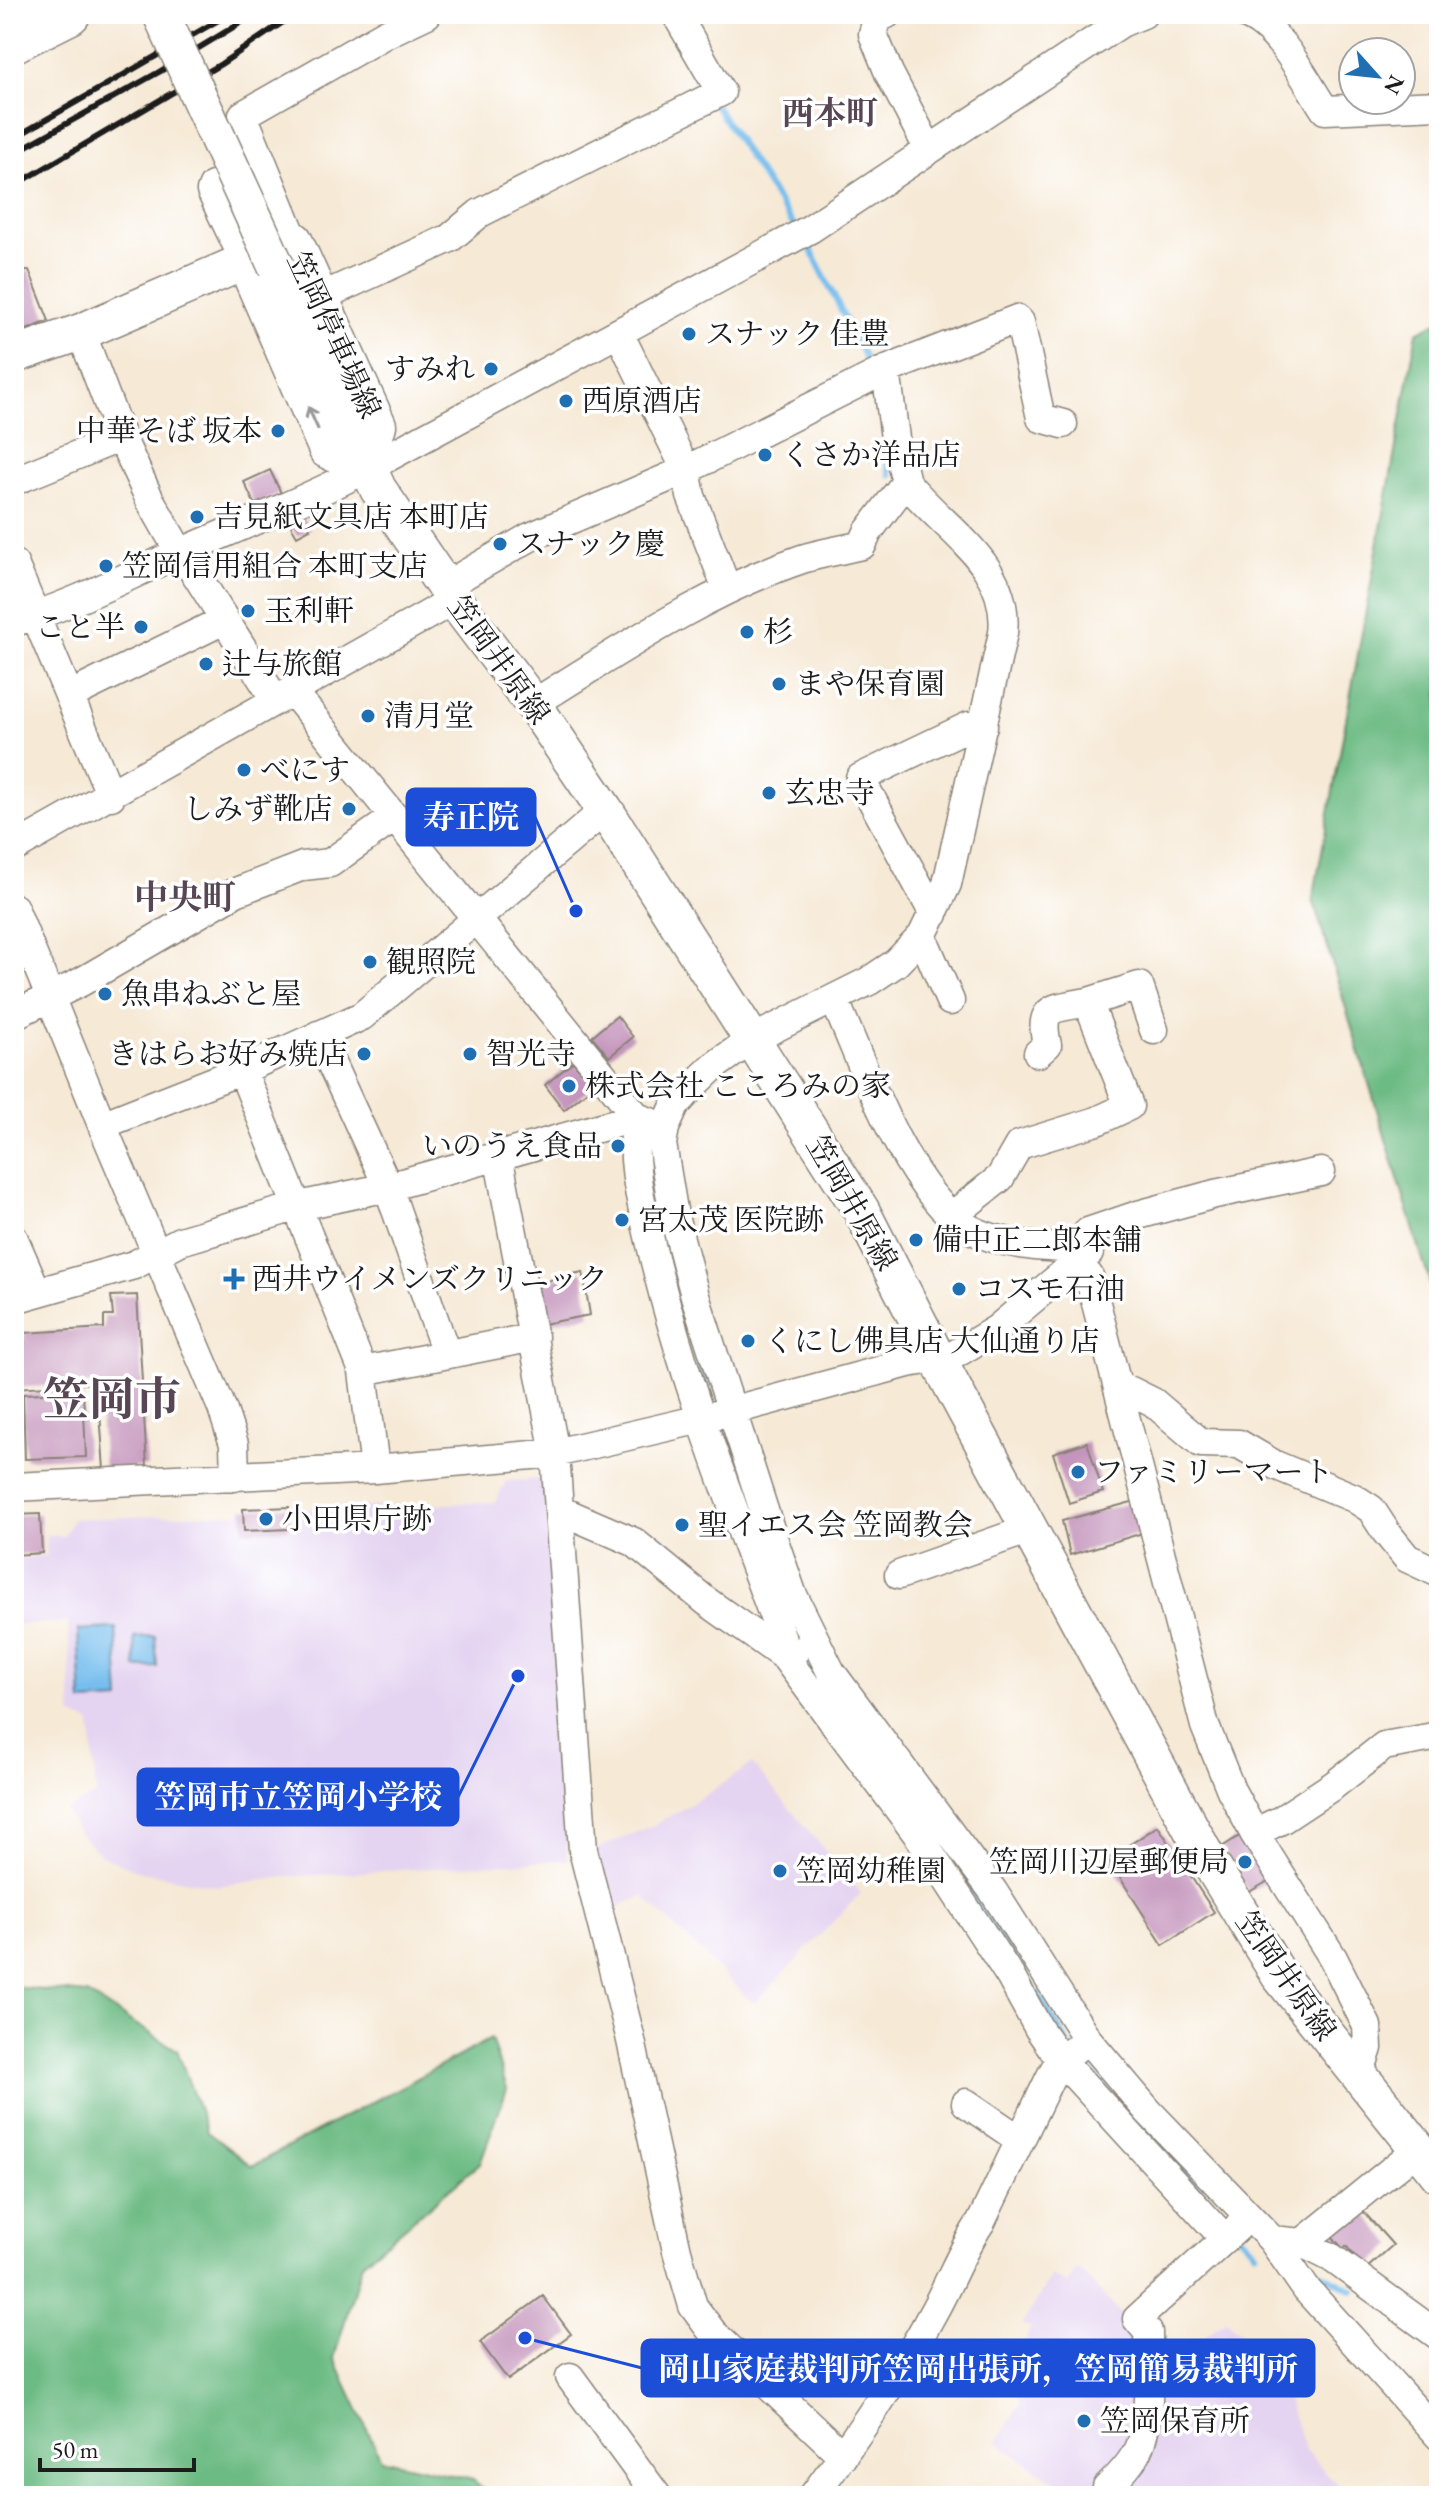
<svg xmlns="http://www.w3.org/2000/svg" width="1453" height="2510" font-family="'EB Garamond','Noto Serif JP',serif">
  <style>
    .built { fill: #e4d3f1 }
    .forest { fill: #6dbb84; stroke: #446c50; stroke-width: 2 }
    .water { fill: #76beee; stroke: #496d85; stroke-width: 2 }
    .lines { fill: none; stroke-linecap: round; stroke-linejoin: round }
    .stream { stroke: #76beee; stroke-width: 6 }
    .building { fill: #c494bc }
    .minor-casing { stroke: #898278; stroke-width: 31 }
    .major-casing { stroke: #898278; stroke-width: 39 }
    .highway-casing { stroke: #898278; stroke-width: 43 }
    .minor { stroke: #fff; stroke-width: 28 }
    .major { stroke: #fff; stroke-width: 36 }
    .highway { stroke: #fff; stroke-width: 40 }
    .rail { stroke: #1c1c1c; stroke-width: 6 }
    .major-bridge-casing { stroke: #898278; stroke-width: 39; stroke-linecap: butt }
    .major-bridge { stroke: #fff; stroke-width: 36 }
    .oneway { stroke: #999 }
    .poi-dot { fill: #1f6fb2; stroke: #fff; stroke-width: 3 }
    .labels { text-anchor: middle; stroke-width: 7; stroke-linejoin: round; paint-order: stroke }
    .poi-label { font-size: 30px; fill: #1c1c1c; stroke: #fff; text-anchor: start }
    .street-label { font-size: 30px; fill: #1c1c1c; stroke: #fff }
    .neighbourhood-label { font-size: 32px; font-weight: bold; fill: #574654; stroke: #fff }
    .quarter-label { font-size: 34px; font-weight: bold; fill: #574654; stroke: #fff }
    .town-label { font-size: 46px; font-weight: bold; fill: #574654; stroke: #fff }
    .leader { fill: none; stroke: #1d4ed8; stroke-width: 3 }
    .callout-dot { fill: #1d4ed8; stroke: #fff; stroke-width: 3 }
    .callout { fill: #1d4ed8; stroke: #1d4ed8; stroke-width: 3 }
    .callout-label { font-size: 32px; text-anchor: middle; font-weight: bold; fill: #fff }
  </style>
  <rect width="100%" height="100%" fill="#fff"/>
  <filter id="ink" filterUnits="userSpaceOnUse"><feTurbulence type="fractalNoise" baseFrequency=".0125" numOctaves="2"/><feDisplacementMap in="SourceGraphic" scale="16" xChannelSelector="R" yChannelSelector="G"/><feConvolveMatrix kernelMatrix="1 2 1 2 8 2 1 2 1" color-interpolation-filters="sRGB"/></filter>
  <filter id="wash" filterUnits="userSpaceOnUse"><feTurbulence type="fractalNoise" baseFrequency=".006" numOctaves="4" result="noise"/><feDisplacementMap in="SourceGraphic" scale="32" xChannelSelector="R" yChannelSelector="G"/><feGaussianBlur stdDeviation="1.8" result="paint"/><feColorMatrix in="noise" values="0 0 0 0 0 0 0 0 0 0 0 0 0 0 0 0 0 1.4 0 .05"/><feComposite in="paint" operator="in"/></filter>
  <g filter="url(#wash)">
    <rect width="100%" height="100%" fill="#f6e9d5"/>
    <path class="built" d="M544,1479l28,362 -6,1 1,18 -282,17 -68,9 -76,-14 -40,-17 -24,-24 -11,-21 30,-15 -5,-72 -19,-7 -4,-94 -54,3v-66l33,-4 -1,-20 18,1 9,-17 168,-6v-5l50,-2 1,4 203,-8 11,-21z
      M752,1764l109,129 -107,111 -111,-108 -34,15 -17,-60 64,-27 52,-30z
      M1077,2268l66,69 -3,87 -35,59 -38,7 -70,-48 23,-37 -12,-36 23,-40 -8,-5 28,-48 17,8z
      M1226,2320l22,20 34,45 23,65 43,46h-235l42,-122z"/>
    <path class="forest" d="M1439,321v992l-126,-413 104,-568z
      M14,1987l73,7 90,56 30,82 45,34 239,-127 16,50 -27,74 -118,100 -28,95 47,101 92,21 19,16h-478z"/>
    <path class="water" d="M116,1628l4,72 -38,2 -4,-72z
      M155,1636l2,31 -21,1 -2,-31z"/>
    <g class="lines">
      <path class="stream" d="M715,105l81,124
        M806,240l65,130
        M884,447l6,28
        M662,1101l8,-14 22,-18
        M649,1146l10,76
        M670,1264l43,143
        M717,1421l20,58
        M969,1888l100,156
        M1078,2056l132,146
        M1239,2234l17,18
        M1300,2262l53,28"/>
    </g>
    <g id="blocks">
      <path class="building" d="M29,270l20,51 -35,14v-59z
        M270,470l11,23 -26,12 -11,-23z
        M303,517l7,12 -13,7 -7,-12z
        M617,1016l16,21 -24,20 -17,-21z
        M573,1062l20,24 -29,24 -19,-25z
        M583,1272l7,43 -47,9 -9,-34 20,-12z
        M137,1295l10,172 -43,3 -6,-87 -84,5v-45l11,-1 -1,-9 80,-5v-12h9l-2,-20z
        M83,1391l3,66 -61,2 -2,-65z
        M1087,1442l16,50 -34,11 -16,-50z
        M1139,1500l7,32 -76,23 -8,-34z
        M289,1507v22l-45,2 -1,-22z
        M40,1514l2,39 -28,2v-40z
        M1158,1826l56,86 -51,33 -55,-86z
        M1244,1833l28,46 -23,13 -27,-45z
        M1362,2210l31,35 -27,24 -20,-23 -3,3 -11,-13z
        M543,2296l28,38 -63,46 -28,-38z"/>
    </g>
  </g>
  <g filter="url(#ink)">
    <use href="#blocks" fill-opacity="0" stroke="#898278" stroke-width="2"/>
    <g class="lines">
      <defs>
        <path id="minor" d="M1244,14c35,12 61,66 81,96l114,-5
          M929,150l192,-127 22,-9
          M213,186l-2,5 34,71
          M294,240l-51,-125 142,-81 42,-20
          M321,297l129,-59 30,-25 241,-121 -45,-78
          M81,332l40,105 29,63 30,53 17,23 79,125
          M619,333l67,137 5,26 36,93
          M14,481l107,-44
          M906,482c37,47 105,82 97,151l-56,251 -25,52 -26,27 -27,18 -118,59 -38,27 -20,19 -18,20 -10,22 -3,16 12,72 21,80 75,233 22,64 39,79 162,219 95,149 60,71 124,129 34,49 133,147
          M14,564l97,232
          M445,586l85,-49 156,-67 195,-98 136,-53 3,3 21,96 22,6
          M14,622c57,-16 109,-44 163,-68 64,-28 126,-53 189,-85l444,-240 119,-79 -40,-77 -16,-39 4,-15 10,-5
          M293,692l344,425c-8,44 5,89 15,132 31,133 81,259 129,387l4,21 135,181 90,138 29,53 21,30 165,180
          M69,696l155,-76
          M533,704c86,-53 172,-112 269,-145 19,-6 40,-9 60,-14l6,-13 38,-50 -11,-44 -9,-68
          M14,848l440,-248
          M14,908l88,217 120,283 12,36 1,33
          M934,914l-74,-136 109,-52h14
          M922,936l28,65
          M834,999c29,65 71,189 131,227 31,19 84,23 119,22l5,5
          M1088,1002l51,-16 15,44
          M14,1015l67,-33 155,-90 67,-26 27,-3 65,-46
          M318,1035l70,152 58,166
          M242,1070l121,301 12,98
          M102,1125l140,-55 120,-54 243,-206
          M498,1155l57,298 28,397 47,186 47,215 16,55 20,27 130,123
          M952,1216l48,-38 19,-33 78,-24 32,-15 -41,-104c-34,7 -50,2 -41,43l-9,8
          M14,1239l23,53
          M1084,1248l4,-16 50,-17 77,-21 106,-22
          M1077,1262l12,14 116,450 26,64 23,43 79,125 34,68 1,22 -9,27
          M14,1299l120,-34 46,-24 119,-35 89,-19 249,-70 16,6
          M363,1371l171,-34
          M1118,1388l13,3 22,11 48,41 38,1 36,21 79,33 17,11 15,23 21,26 32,15
          M14,1487l361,-18 180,-16 146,-34 207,-56 44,-7 45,-27 80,-67 -3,-14
          M560,1510l74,32 72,59 79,56 10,-6
          M899,1575l131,-46
          M1254,1833l27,-13 53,-35 50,-39 55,-10
          M966,2103l54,37
          M1272,2240l30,3 30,15 107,78
          M1302,2243l117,-95
          M570,2377l87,119
          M813,2496c44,-60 87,-121 122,-187 16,-29 27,-60 46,-87l69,-144 10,-19 14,-9
          M1107,2496v-8c10,-10 21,-20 28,-33 18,-31 13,-88 13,-123l-11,-13 101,-92"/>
        <path id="major" d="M245,262l82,188 39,19
          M277,268l101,221 76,111 79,104 72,106 256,400 77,150 269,498 72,117 160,200
          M14,355l67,-23 213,-92 84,185 -12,44"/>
        <path id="highway" d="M14,42l56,-28"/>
      </defs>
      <use href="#minor" class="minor-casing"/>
      <use href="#major" class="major-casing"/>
      <use href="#highway" class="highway-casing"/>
      <use href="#minor" class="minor"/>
      <use href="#major" class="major"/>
      <use href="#highway" class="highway"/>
      <path class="rail" d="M14,138l215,-124
        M14,153l145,-81 96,-58
        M14,186l207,-122 74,-50"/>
      <defs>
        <path id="major-bridge" d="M161,14l116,254"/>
      </defs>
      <use href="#major-bridge" class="major-bridge-casing"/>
      <use href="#major-bridge" class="major-bridge"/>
    </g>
    <defs><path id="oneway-shaft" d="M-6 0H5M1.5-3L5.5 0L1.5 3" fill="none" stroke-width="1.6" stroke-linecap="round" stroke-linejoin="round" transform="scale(2)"/></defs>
    <use class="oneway" href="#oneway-shaft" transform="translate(313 418) rotate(-114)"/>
  </g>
  <g class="poi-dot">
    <circle cx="689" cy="334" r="8"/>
    <circle cx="491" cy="369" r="8"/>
    <circle cx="566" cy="401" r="8"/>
    <circle cx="278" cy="431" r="8"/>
    <circle cx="765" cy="455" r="8"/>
    <circle cx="197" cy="517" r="8"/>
    <circle cx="500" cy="544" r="8"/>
    <circle cx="106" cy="566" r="8"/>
    <circle cx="248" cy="611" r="8"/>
    <circle cx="141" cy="627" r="8"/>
    <circle cx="747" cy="632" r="8"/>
    <circle cx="206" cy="664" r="8"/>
    <circle cx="779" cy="684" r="8"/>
    <circle cx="368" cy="716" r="8"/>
    <circle cx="244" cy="770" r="8"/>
    <circle cx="769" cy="793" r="8"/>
    <circle cx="349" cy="809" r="8"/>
    <circle cx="370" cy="962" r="8"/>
    <circle cx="105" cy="994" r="8"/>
    <circle cx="364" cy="1054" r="8"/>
    <circle cx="470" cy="1054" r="8"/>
    <circle cx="569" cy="1086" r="8"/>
    <circle cx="618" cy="1146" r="8"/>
    <circle cx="622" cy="1220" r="8"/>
    <circle cx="916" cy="1240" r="8"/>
    <path d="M230 1267h8v8h8v8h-8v8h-8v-8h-8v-8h8z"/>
    <circle cx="959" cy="1289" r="8"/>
    <circle cx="748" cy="1341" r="8"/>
    <circle cx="1078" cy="1472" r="8"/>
    <circle cx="266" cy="1519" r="8"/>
    <circle cx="682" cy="1525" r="8"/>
    <circle cx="1245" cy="1862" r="8"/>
    <circle cx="780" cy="1871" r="8"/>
    <circle cx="1084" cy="2421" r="8"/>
  </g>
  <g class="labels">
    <g class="poi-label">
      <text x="705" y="344">スナック 佳豊</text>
      <text x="475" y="379" text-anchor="end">すみれ</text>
      <text x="582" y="411">西原酒店</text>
      <text x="262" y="441" text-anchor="end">中華そば 坂本</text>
      <text x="781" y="465">くさか洋品店</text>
      <text x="213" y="527">吉見紙文具店 本町店</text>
      <text x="516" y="554">スナック慶</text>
      <text x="122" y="576">笠岡信用組合 本町支店</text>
      <text x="264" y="621">玉利軒</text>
      <text x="125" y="637" text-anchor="end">こと半</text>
      <text x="763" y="642">杉</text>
      <text x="222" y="674">辻与旅館</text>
      <text x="795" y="694">まや保育園</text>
      <text x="384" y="726">清月堂</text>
      <text x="260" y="780">べにす</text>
      <text x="785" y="803">玄忠寺</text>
      <text x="333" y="819" text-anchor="end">しみず靴店</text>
      <text x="386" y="972">観照院</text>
      <text x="121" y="1004">魚串ねぶと屋</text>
      <text x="348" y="1064" text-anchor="end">きはらお好み焼店</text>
      <text x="486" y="1064">智光寺</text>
      <text x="585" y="1096">株式会社 こころみの家</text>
      <text x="602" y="1156" text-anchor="end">いのうえ食品</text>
      <text x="638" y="1230">宮太茂 医院跡</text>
      <text x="932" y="1250">備中正二郎本舗</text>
      <text x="252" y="1289">西井ウイメンズクリニック</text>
      <text x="975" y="1299">コスモ石油</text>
      <text x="764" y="1351">くにし佛具店 大仙通り店</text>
      <text x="1094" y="1482">ファミリーマート</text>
      <text x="282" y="1529">小田県庁跡</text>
      <text x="698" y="1535">聖イエス会 笠岡教会</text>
      <text x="1229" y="1872" text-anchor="end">笠岡川辺屋郵便局</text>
      <text x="796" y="1881">笠岡幼稚園</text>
      <text x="1100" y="2431">笠岡保育所</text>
    </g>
    <g class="street-label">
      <text transform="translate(334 335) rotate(65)" y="10">笠岡停車場線</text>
      <text transform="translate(499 660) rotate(54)" y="10">笠岡井原線</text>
      <text transform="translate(852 1203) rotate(60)" y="10">笠岡井原線</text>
      <text transform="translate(1286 1976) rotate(55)" y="10">笠岡井原線</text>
    </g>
    <g class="neighbourhood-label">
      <text x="830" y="124">西本町</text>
    </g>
    <g class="quarter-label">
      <text x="185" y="909">中央町</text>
    </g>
    <g class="town-label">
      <text x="112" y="1415">笠岡市</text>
    </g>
  </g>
  <path class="leader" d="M576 911L535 817M518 1676L458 1797M525 2338L642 2368"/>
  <g class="callout-dot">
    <circle cx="576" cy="911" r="8"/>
    <circle cx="518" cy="1676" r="8"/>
    <circle cx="525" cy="2338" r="8"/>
  </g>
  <g class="callout">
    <rect x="407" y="789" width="128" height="56" rx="8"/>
    <rect x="138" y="1769" width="320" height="56" rx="8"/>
    <rect x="642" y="2340" width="672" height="56" rx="8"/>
  </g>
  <g class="callout-label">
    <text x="471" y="828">寿正院</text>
    <text x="298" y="1808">笠岡市立笠岡小学校</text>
    <text x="978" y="2380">岡山家庭裁判所笠岡出張所，笠岡簡易裁判所</text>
  </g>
  <rect width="1453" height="2510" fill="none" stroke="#fff" stroke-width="48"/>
  <g transform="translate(1377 76) rotate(117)"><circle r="38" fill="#ffffff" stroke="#a4a4a4" stroke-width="2"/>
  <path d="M0-6L14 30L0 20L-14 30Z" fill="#1f6fb2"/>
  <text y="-12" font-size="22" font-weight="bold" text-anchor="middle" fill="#1c1c1c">N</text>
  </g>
  <path d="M40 2458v12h154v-12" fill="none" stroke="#1c1c1c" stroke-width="4"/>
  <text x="52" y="2458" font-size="24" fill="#1c1c1c" stroke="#ffffff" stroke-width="6" paint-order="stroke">50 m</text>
</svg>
